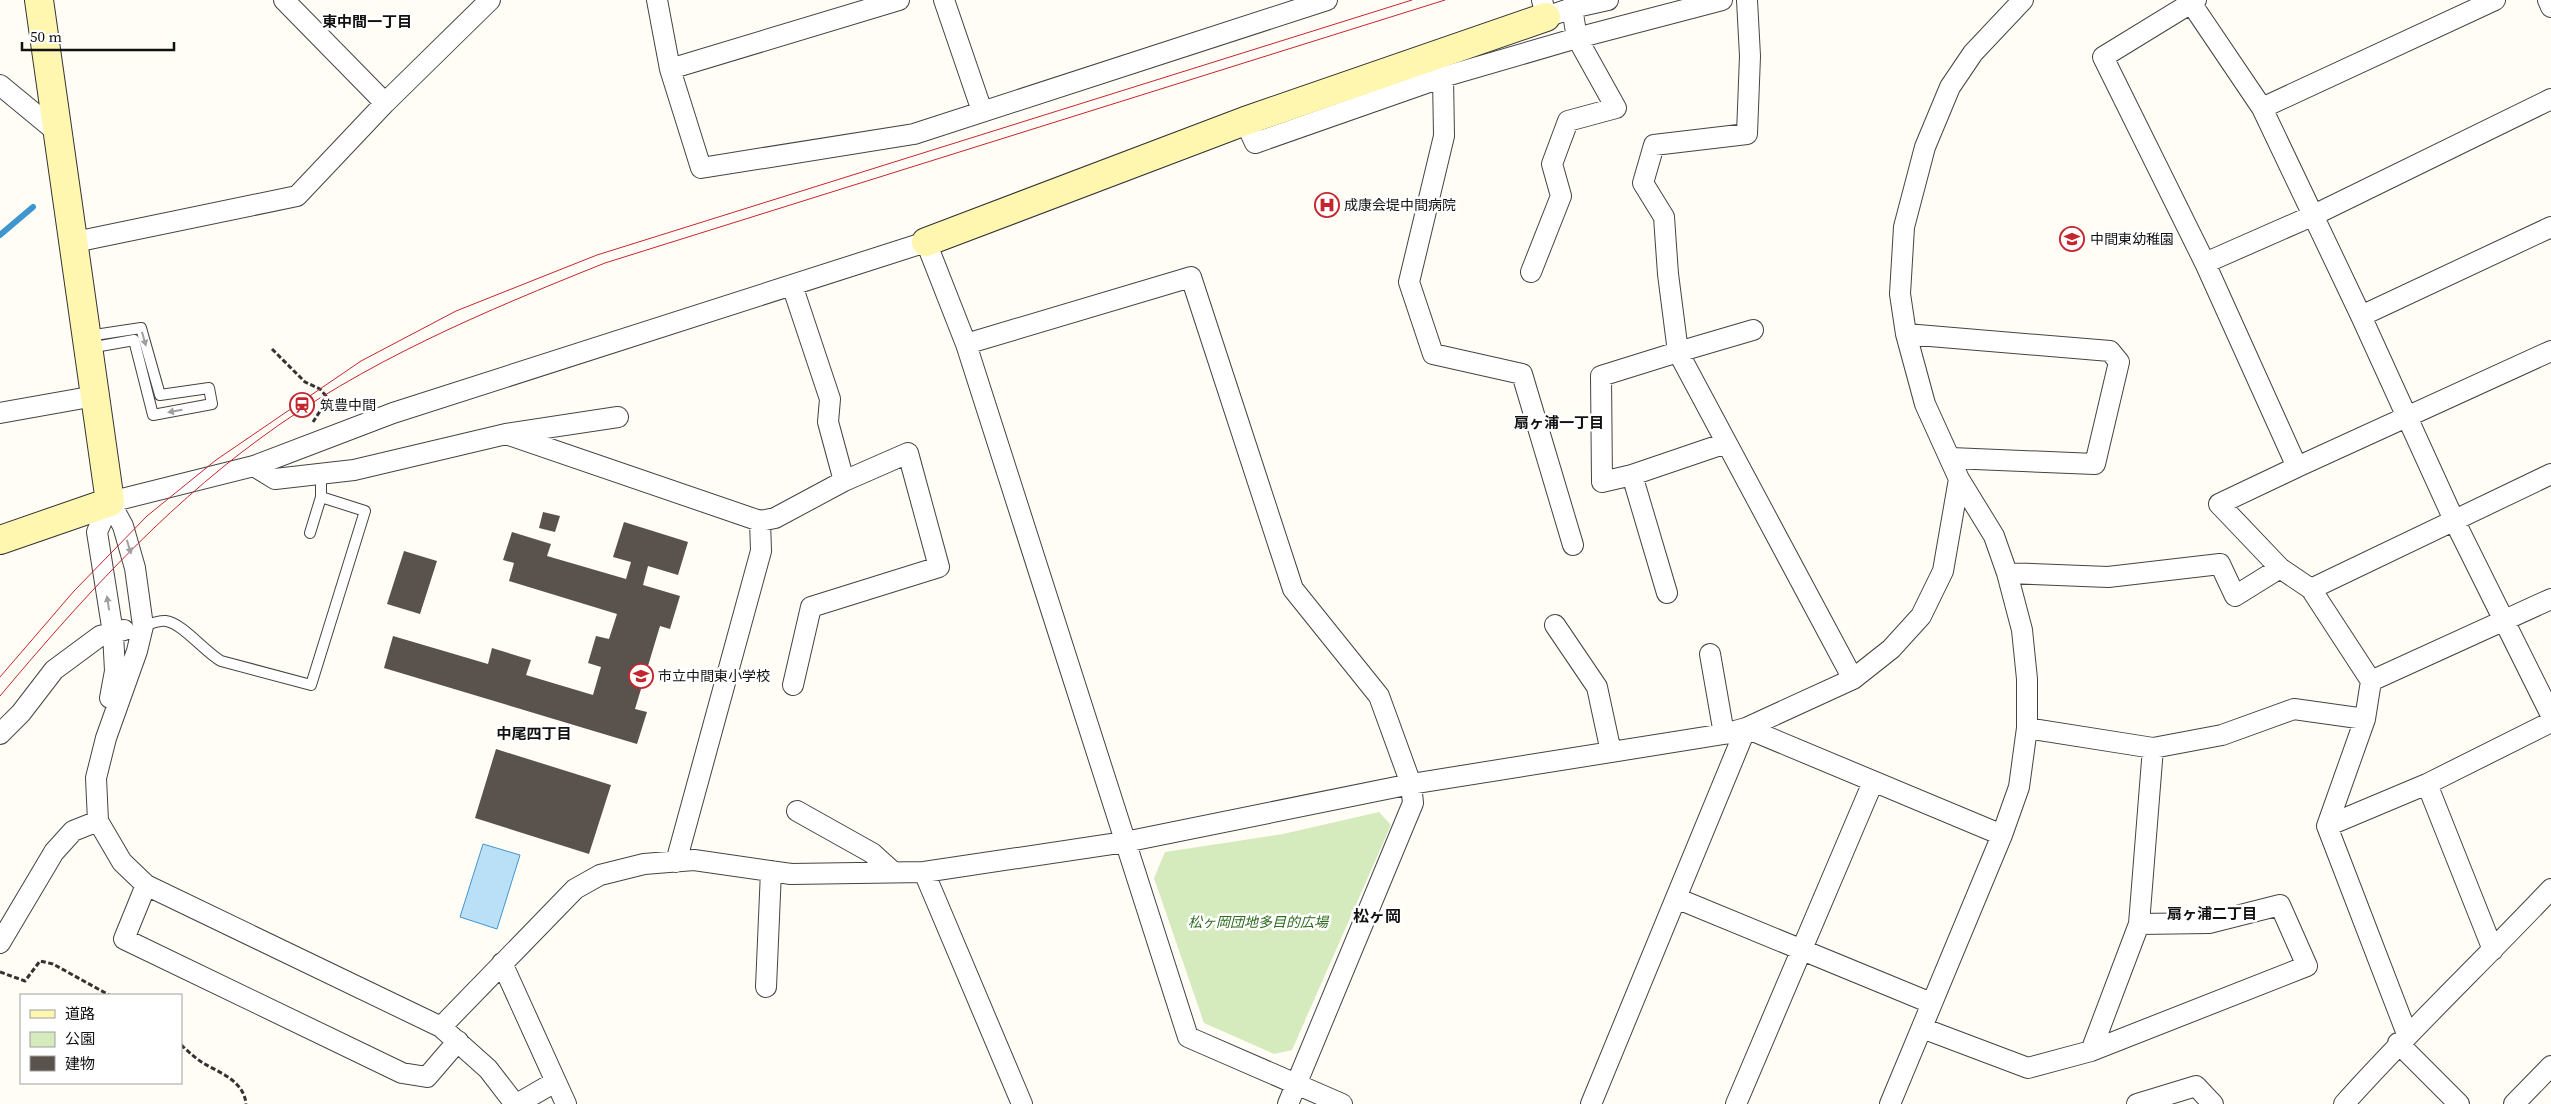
<svg xmlns="http://www.w3.org/2000/svg" width="2551" height="1104" font-family="'Source Serif 4','Noto Sans JP',serif">
  <style>
    .green { fill: #d5ebbd }
    .water { fill: #b9e0f7; stroke: #3f96cf }
    .lines { fill: none; stroke-linecap: round; stroke-linejoin: round }
    .stream { stroke: #3f96cf; stroke-width: 6 }
    .building { fill: #5a524d }
    .lane-casing { stroke: #444; stroke-width: 12 }
    .street-casing { stroke: #444; stroke-width: 22 }
    .secondary-casing { stroke: #333; stroke-width: 30 }
    .path { stroke: #333; stroke-width: 3; stroke-dasharray: 5 2.5; stroke-linecap: butt }
    .lane { stroke: #fff; stroke-width: 10 }
    .street { stroke: #fff; stroke-width: 20 }
    .secondary { stroke: #fff6b0; stroke-width: 28 }
    .tram { stroke: #c4262e; stroke-width: 1 }
    .oneway { fill: #a0a0a0 }
    .labels { text-anchor: middle; stroke-width: 5; stroke-linejoin: round; paint-order: stroke }
    .poi-label { font-size: 14px; fill: #111; stroke: #fff; text-anchor: start }
    .park-label { font-size: 14px; font-style: italic; fill: #2f6b1f; stroke: #fff }
    .neighbourhood-label { font-size: 15px; font-weight: bold; fill: #111; stroke: #fff }
    .quarter-label { font-size: 16px; font-weight: bold; fill: #111; stroke: #fff }
  </style>
  <rect width="100%" height="100%" fill="#fffdf5"/>
  <path class="green" d="M1379,812l12,13 -99,225 -18,4 -70,-31 -50,-145 11,-26 118,-18z"/>
  <path class="water" d="M483,844l37,11 -23,74 -37,-12z"/>
  <g class="lines">
    <path class="stream" d="M0,235l33,-28"/>
  </g>
  <path class="building" d="M543,512l17,4 -5,16 -16,-4z
    M624,522l64,20 -10,33 -30,-9 -5,19 37,11 -10,33 -10,-3 -25,83 12,3 -10,32 -253,-76 9,-32 95,28 4,-16 39,12 -5,15 67,20 8,-28 -13,-4 8,-27 13,3 8,-25 -108,-33 5,-18 -11,-3 9,-28 39,12 -4,12 79,23 5,-17 -18,-5z
    M404,551l33,10 -17,53 -33,-10z
    M496,749l115,36 -22,69 -114,-36z"/>
  <g class="lines">
    <defs>
      <path id="lane" d="M88,336l53,-8 19,67 49,-7 3,16 -59,11 -19,-75 -45,8
        M310,533l11,-36v-23
        M143,626c6,-2 17,-6 23,-5 16,2 39,31 55,40l90,24 54,-174 -44,-14"/>
      <path id="street" d="M284,0l101,103
        M657,0l13,69 31,99 213,-34 413,-134
        M944,0l38,111
        M1542,0l4,17 26,-9 36,-8
        M1747,0l3,56 -3,78 -93,11 -11,38 21,34 4,57 10,78 75,-22
        M2189,0l73,108 99,208 93,204 97,195
        M2196,0l-93,57 102,206 92,204 -78,37 61,64 31,21 60,92 -6,38 -38,107 80,208
        M2548,0l3,7
        M670,69l229,-69
        M1443,77l1,59 -35,146 24,72 89,20 51,171
        M0,85l57,47
        M2262,108l233,-108
        M1245,121l10,22 188,-66 134,-39 145,-38
        M75,242l222,-46 88,-93 105,-103
        M2205,263l107,-47 239,-117
        M1531,272l30,-76 -9,-32 16,-43 48,-13 -39,-70 -5,-30
        M792,285l38,114 -2,23 16,59
        M2361,316l190,-89
        M1906,334l204,17 9,11 -24,102 -144,-6
        M966,344l225,-67 102,312 86,107 32,88 2,19 -125,301
        M0,413l95,-17
        M506,434l254,87 15,-3 69,-37 64,-28 31,114 -128,40 -18,78
        M1726,443l-94,32 -30,7 -1,-106 77,-24 175,327
        M254,466l21,13 79,-9 152,-36 112,-17
        M2297,467l254,-116
        M1632,475l35,118
        M110,502l144,-36 139,-53 533,-171 40,102 222,693 154,67
        M110,502l13,24 12,42 8,58 -6,25 -31,87 -10,40 2,43 24,41 24,23 295,142 47,42 27,35
        M110,502l-13,30 16,101 2,38 -5,27
        M2007,573l101,4 112,-13 15,32 45,-28
        M2311,589l240,-115
        M1555,625l42,62 14,65
        M1710,654l14,80
        M2371,681l180,-82
        M1746,728l256,107
        M2027,728l126,20 69,-13 72,-26 71,10
        M0,734l21,-21 33,-43 46,-34 24,-6
        M2427,784l66,166
        M797,811l75,42 21,19
        M2327,826l100,-42 124,-62
        M676,862l85,-311 -1,-30
        M924,872l98,232
        M146,885l-22,54 278,134 25,4 31,-36
        M1676,898l255,105
        M0,943l54,-91 19,-21 25,-10
        M502,963l64,141
        M766,987l5,-116
        M441,1027l134,-138 25,-14 44,-11 50,-4 97,14 133,-2 201,-30 286,-58 313,-50 22,-6 107,-49 38,-30 30,-33 22,-45 16,-92
        M1922,1028l106,40 63,-17 216,-85 -27,-61 -71,18 -70,1
        M2398,1043l61,61
        M2091,1051l48,-127 14,-176
        M517,1104l38,-22
        M1591,1104l155,-376
        M1736,1104l137,-322
        M1890,1104l112,-269 17,-48 8,-59v-49l-5,-49 -15,-57 -13,-37 -35,-57 -34,-75 -19,-70 -6,-40 4,-67 21,-80 25,-60 23,-34 50,-53
        M2137,1104l59,-18 17,18
        M2344,1104c66,-74 139,-143 207,-215
        M2514,1104l37,-38"/>
      <path id="secondary" d="M926,242l319,-121 301,-104
        M0,540l110,-38 -71,-502"/>
    </defs>
    <use href="#lane" class="lane-casing"/>
    <use href="#street" class="street-casing"/>
    <use href="#secondary" class="secondary-casing"/>
    <path class="path" d="M272,349l33,33 15,7 6,7v6l-13,20
      M0,972l25,9 15,-20 13,3 56,31
      M181,1045c7,6 14,13 22,18 17,10 41,18 43,41"/>
    <use href="#lane" class="lane"/>
    <use href="#street" class="street"/>
    <use href="#secondary" class="secondary"/>
    <path class="tram" d="M0,677l74,-86 73,-75 69,-56 145,-99 95,-50 141,-56 815,-255
      M0,696c78,-93 160,-184 258,-256 105,-78 227,-129 347,-177l840,-263"/>
  </g>
  <defs><path id="oneway-solid" d="M-6-.8H1V-3.2L6.5 0L1 3.2V.8H-6Z" transform="scale(1.25)"/></defs>
  <g class="oneway">
    <use href="#oneway-solid" transform="translate(144 339) rotate(74)"/>
    <use href="#oneway-solid" transform="translate(175 411) rotate(170)"/>
    <use href="#oneway-solid" transform="translate(129 547) rotate(73)"/>
    <use href="#oneway-solid" transform="translate(108 603) rotate(-99)"/>
  </g>
  <defs>
    <symbol id="hospital-ring" viewBox="-11 -11 22 22"><circle r="9.5" fill="#fff" stroke="#c4262e" stroke-width="1.5"/><path d="M-5-5h3v3.5h4V-5h3V5h-3V1.5h-4V5h-3Z" fill="#c4262e"/></symbol>
    <symbol id="school-ring" viewBox="-11 -11 22 22"><circle r="9.5" fill="#fff" stroke="#c4262e" stroke-width="1.5"/><path d="M0-5L7-2L0 1L-7-2ZM-4 1L0 2.5L4 1V4Q0 6-4 4Z" fill="#c4262e"/></symbol>
    <symbol id="station-ring" viewBox="-11 -11 22 22"><circle r="9.5" fill="#fff" stroke="#c4262e" stroke-width="1.5"/><path d="M-3-6H3Q5-6 5-4V2Q5 4 3 4L4.5 6H3L1.5 4h-3L-3 6H-4.5L-3 4Q-5 4-5 2V-4Q-5-6-3-6ZM-3.5-4v3h7v-3ZM-3.5 1v1.5H-2V1ZM2 1v1.5H3.5V1Z" fill="#c4262e"/></symbol>
  </defs>
  <g fill-rule="evenodd">
    <use href="#hospital-ring" x="1313" y="191" width="28" height="28"/>
    <use href="#school-ring" x="2058" y="225" width="28" height="28"/>
    <use href="#station-ring" x="288" y="391" width="28" height="28"/>
    <use href="#school-ring" x="627" y="662" width="28" height="28"/>
  </g>
  <g class="labels">
    <g class="poi-label">
      <text x="1344" y="210">成康会堤中間病院</text>
      <text x="2090" y="244">中間東幼稚園</text>
      <text x="320" y="410">筑豊中間</text>
      <text x="658" y="681">市立中間東小学校</text>
    </g>
    <g class="park-label">
      <text x="1258" y="927">松ヶ岡団地多目的広場</text>
    </g>
    <g class="neighbourhood-label">
      <text x="367" y="27">東中間一丁目</text>
      <text x="1559" y="428">扇ヶ浦一丁目</text>
      <text x="534" y="739">中尾四丁目</text>
      <text x="2212" y="919">扇ヶ浦二丁目</text>
    </g>
    <g class="quarter-label">
      <text x="1377" y="922">松ヶ岡</text>
    </g>
  </g>
  <rect x="20" y="994" width="162" height="90" fill="#ffffff" stroke="#a0a0a0"/>
  <rect x="30" y="1010" width="25" height="8" fill="#fff6b0" stroke="#a0a0a0"/>
  <text x="65" y="1019" font-size="15" fill="#111111">道路</text>
  <rect x="30" y="1032" width="25" height="15" fill="#d5ebbd" stroke="#a0a0a0"/>
  <text x="65" y="1044" font-size="15" fill="#111111">公園</text>
  <rect x="30" y="1056" width="25" height="15" fill="#5a524d" stroke="#a0a0a0"/>
  <text x="65" y="1069" font-size="15" fill="#111111">建物</text>
  <path d="M22 42v8h152v-8" fill="none" stroke="#111111" stroke-width="2.5"/>
  <text x="30" y="42" font-size="15" fill="#111111" stroke="#ffffff" stroke-width="4" paint-order="stroke">50 m</text>
</svg>
